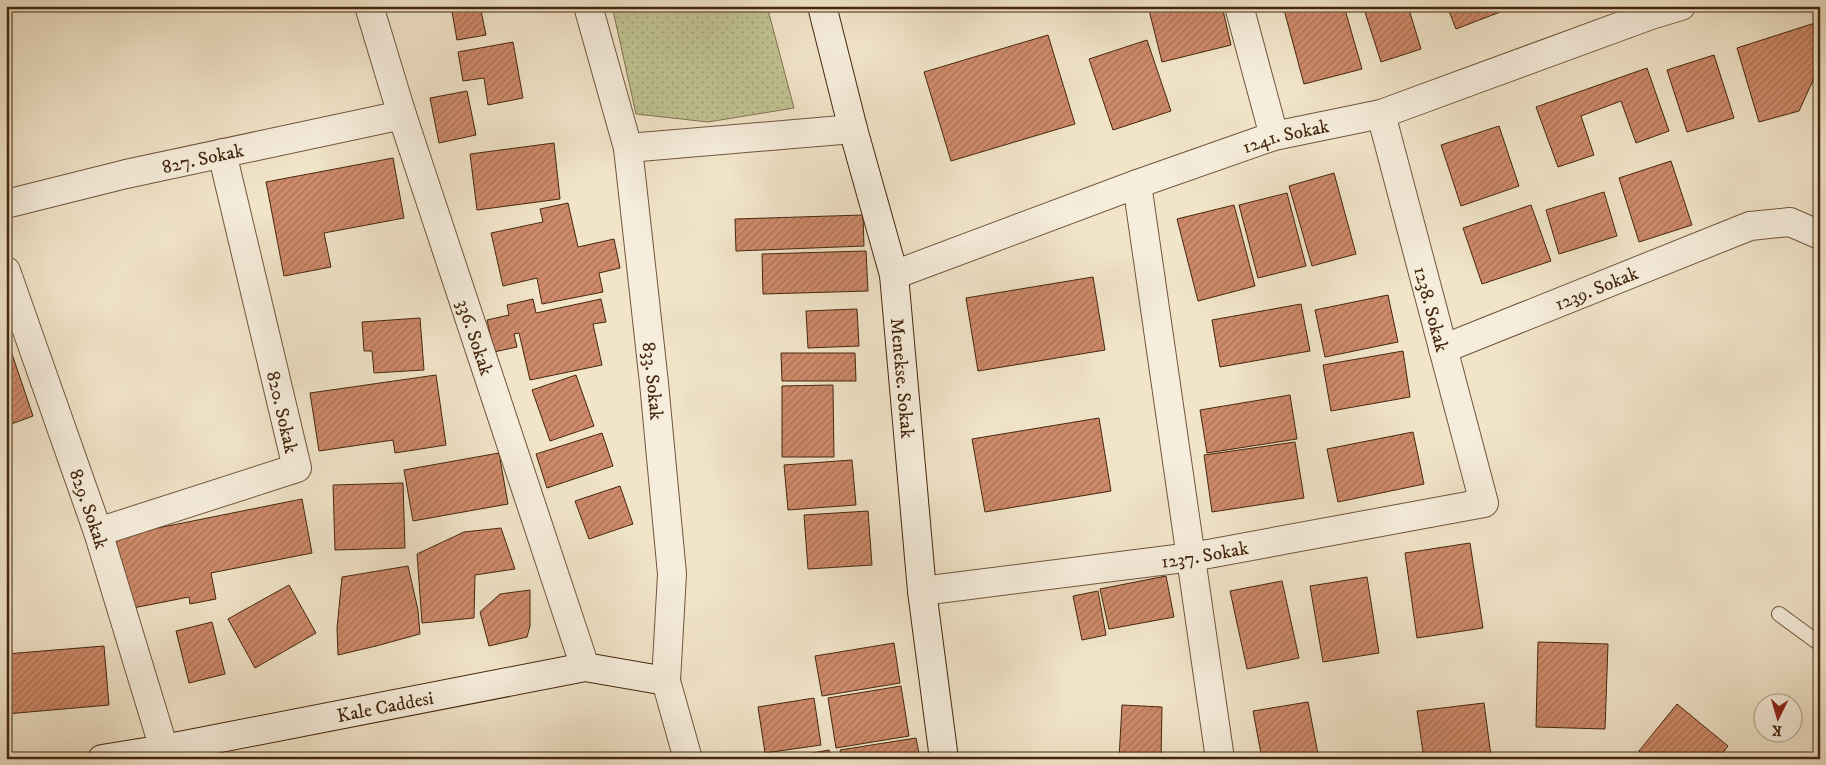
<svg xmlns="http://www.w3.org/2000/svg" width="1826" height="765" font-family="'IM FELL DW Pica',serif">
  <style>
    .park { fill: url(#park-dots); stroke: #827450 }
    .building { fill: url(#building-hatch); stroke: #45270d }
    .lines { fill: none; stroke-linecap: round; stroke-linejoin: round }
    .lane-casing { stroke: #70563c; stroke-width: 16 }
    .street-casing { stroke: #70563c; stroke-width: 30 }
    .secondary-casing { stroke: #45270d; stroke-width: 30 }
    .lane { stroke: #f6eddc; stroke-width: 14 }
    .street { stroke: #f6eddc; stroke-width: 28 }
    .secondary { stroke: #f6eddc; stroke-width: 28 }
    .labels { text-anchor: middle; stroke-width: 4; stroke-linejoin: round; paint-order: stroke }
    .street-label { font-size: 19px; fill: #45270d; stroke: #f6eddc }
  </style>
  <defs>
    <pattern id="park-dots" width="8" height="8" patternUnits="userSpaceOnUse" patternTransform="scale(1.25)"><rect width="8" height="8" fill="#c0c293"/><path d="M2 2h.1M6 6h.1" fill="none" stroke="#9e9e76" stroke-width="1.8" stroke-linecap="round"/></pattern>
    <pattern id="building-hatch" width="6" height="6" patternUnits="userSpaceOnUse" patternTransform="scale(1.25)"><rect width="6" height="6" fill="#ce8a6a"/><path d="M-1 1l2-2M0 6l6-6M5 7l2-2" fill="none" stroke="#a97156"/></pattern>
  </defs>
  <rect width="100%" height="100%" fill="#f1e4c9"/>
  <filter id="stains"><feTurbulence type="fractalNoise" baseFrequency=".004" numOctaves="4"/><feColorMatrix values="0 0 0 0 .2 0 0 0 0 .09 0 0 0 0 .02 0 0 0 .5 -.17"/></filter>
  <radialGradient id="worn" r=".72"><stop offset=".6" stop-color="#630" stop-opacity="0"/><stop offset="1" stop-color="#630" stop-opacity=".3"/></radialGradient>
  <path class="park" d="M612,6h155l27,102 -86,14 -72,-8z"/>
  <path class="building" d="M451,6h29l6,29 -29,5z
    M1148,6h74l9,39 -69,17z
    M1283,6h61l18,63 -58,15z
    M1363,6h45l13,43 -40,13z
    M1447,6h60l1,3 -52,20z
    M1815,23l5,18v24l-21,46 -40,11 -22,-74z
    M1048,35l27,89 -124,37 -27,-89z
    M1147,40l24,71 -58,19 -24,-71z
    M513,42l10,56 -35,7 -4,-27 -21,3 -5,-29z
    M1714,55l20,63 -47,14 -20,-62z
    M1647,68l22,63 -33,12 -15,-42 -40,15 13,39 -36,12 -22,-60z
    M467,91l9,44 -37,8 -9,-45z
    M1499,126l20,60 -58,20 -20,-61z
    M554,143l6,56 -83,11 -7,-56z
    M393,158l11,60 -80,15 7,34 -47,9 -18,-94z
    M1671,161l21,64 -53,17 -20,-64z
    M1334,173l22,81 -44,12 -23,-80z
    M1604,192l13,44 -58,18 -13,-44z
    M1287,193l19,73 -48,12 -19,-73z
    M568,203l10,44 36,-8 6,29 -21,5 4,19 -61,12 -5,-26 -34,8 -12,-53 52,-11 -3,-13z
    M1234,205l21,81 -57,15 -21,-82z
    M1531,205l20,56 -69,23 -19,-56z
    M863,215l1,31 -128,5 -1,-32z
    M866,251l2,40 -105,3 -1,-40z
    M1093,277l12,73 -127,21 -12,-73z
    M1388,295l10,47 -73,15 -10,-47z
    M533,299l3,14 65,-14 5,23 -13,2 9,41 -72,15 -11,-47 -5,1 3,13 -23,5 -7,-32 22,-5 -2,-10z
    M1301,304l9,47 -90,16 -8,-47z
    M857,309l2,37 -51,2 -2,-37z
    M420,318l4,52 -50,3 -2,-22h-8l-2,-29z
    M10,348l23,68 -27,10v-77z
    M1403,351l7,46 -79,14 -8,-46z
    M781,353h74l1,28h-74z
    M436,375l10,70 -51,8 -2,-13 -74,11 -9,-58z
    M576,375l18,51 -44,15 -18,-51z
    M833,385l1,72h-52v-71z
    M1290,395l7,44 -90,14 -7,-43z
    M1099,418l12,73 -126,21 -13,-73z
    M1413,432l11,52 -86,18 -11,-53z
    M602,433l11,33 -66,22 -11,-34z
    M1295,442l9,56 -92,14 -8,-57z
    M499,453l9,51 -95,17 -9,-51z
    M852,460l4,45 -68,5 -4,-45z
    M403,483l2,65 -70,2 -2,-65z
    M620,486l13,38 -44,15 -14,-38z
    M9,499l1,32h-4v-31z
    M302,499l10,54 -101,20 5,26 -26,5 -1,-7 -61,12 -15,-72z
    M868,511l4,54 -64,4 -4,-54z
    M501,528l14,41 -40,6 -1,43 -52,5 -5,-69 47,-22z
    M1470,543l13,85 -66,10 -12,-85z
    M408,566l10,44 2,24 -44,12 -38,9 -1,-27 5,-51z
    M1166,576l8,41 -65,12 -9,-40z
    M1367,577l12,76 -56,9 -13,-76z
    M1282,581l17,77 -52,11 -17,-78z
    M289,585l27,48 -61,35 -27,-49z
    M530,590v36l-3,11 -38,9 -9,-34 20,-18z
    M1098,591l8,44 -24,5 -9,-44z
    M212,622l13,52 -36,9 -13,-52z
    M1538,642l70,2 -3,85 -69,-2z
    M894,643l6,40 -78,13 -7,-40z
    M104,646l5,59 -103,9v-60z
    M901,686l8,50 -73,12 -8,-50z
    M814,698l7,47 -56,8 -7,-46z
    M1308,702l11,57h-57l-9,-48z
    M1484,703l7,53 -18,3h-49l-7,-48z
    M1677,704l51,42 -10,13h-70l-9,-8z
    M1122,705l40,2 -1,52h-42z
    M916,738l4,21h-78l-2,-9z
    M829,750l1,9h-52z"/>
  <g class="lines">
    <defs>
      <path id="lane" d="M1779,614l41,30"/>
      <g id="street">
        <path id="s1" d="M369,6l33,109 183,552"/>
        <path id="s2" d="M588,6l40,142 26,235 18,191 -6,107 22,78"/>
        <path d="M1239,6l35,130"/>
        <path d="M628,148l225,-19"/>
        <path d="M1137,184l83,575"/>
        <path id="s3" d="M6,204l120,-30 276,-59"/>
        <path id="s4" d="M6,271l92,261 66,217"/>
        <path id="s5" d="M894,275l243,-91 137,-48 107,-22 270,-99 30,-9"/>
        <path id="s6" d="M1443,349l307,-123 40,-4 30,13"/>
        <path d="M98,532l199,-64 -75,-315"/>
        <path id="s7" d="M922,591l270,-34 292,-54 -103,-389"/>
      </g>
      <g id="secondary">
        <path id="s8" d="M822,6l31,123 41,146 28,316 22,168"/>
        <path id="s9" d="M102,759l62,-10 421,-82 81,14"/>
      </g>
    </defs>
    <use href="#lane" class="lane-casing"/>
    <use href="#street" class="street-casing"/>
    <use href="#secondary" class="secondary-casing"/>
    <use href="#lane" class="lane"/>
    <use href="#street" class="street"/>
    <use href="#secondary" class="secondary"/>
  </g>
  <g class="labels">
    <g class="street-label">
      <text dy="7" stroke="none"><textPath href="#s5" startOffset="416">1241. Sokak</textPath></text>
      <text dy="7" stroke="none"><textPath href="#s3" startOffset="202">827. Sokak</textPath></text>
      <text dy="7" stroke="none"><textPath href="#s6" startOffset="165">1239. Sokak</textPath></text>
      <text transform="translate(1432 309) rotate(75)" y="7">1238. Sokak</text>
      <text dy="7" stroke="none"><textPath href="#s1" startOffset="348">336. Sokak</textPath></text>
      <text dy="7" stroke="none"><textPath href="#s8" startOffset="382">Menekse. Sokak</textPath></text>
      <text dy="7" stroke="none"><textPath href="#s2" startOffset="382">833. Sokak</textPath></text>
      <text transform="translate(283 412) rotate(77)" y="7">820. Sokak</text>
      <text dy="7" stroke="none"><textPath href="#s4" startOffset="252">829. Sokak</textPath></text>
      <text dy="7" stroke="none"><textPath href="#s7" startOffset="285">1237. Sokak</textPath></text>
      <text dy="7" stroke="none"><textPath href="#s9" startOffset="288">Kale Caddesi</textPath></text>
    </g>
  </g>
  <rect width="1826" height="765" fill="none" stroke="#f1e4c9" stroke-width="25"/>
  <rect x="8" y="8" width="1811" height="750" fill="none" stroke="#45270d" stroke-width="2.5"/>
  <rect x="12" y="12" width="1801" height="740" fill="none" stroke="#45270d"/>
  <g transform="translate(1778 718) rotate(185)"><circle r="24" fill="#f6eddc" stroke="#af9e89"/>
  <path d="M0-4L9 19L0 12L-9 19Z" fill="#8f2418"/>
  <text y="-8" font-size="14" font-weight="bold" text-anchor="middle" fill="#45270d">K</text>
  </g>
  <rect width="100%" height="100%" filter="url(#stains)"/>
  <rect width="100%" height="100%" fill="url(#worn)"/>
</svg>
